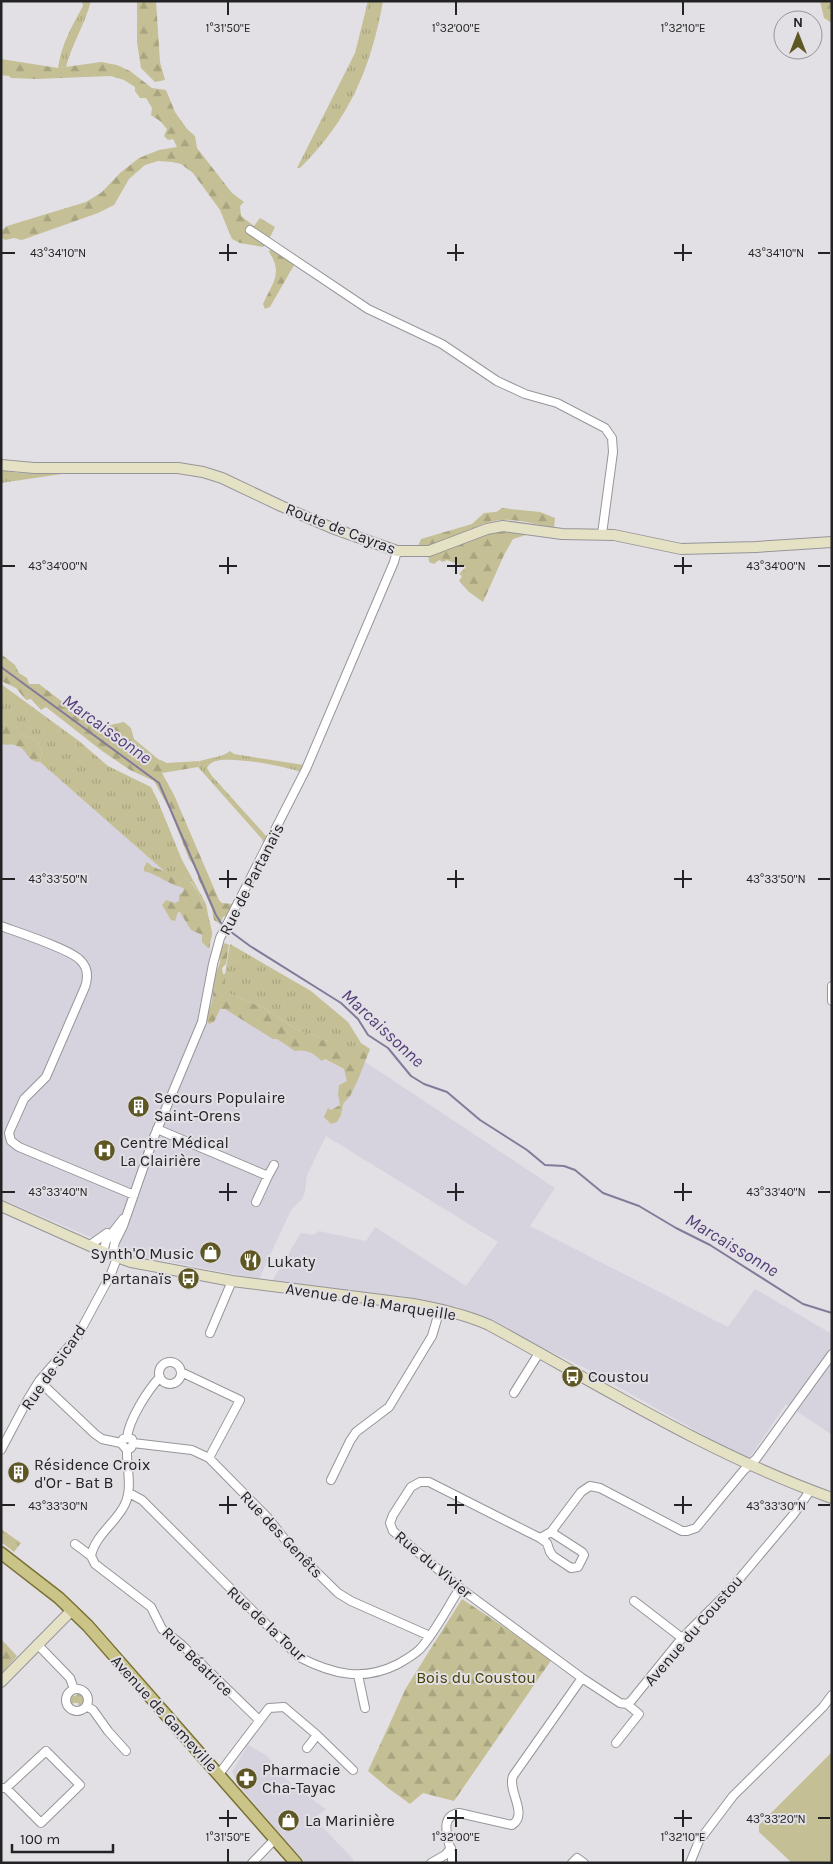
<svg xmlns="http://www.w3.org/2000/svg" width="833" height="1864" font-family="Karla,sans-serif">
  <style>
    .built { fill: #d6d3de }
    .grass { fill: url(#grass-tufts) }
    .forest { fill: url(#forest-firs) }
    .pitch { fill: #c4bf94 }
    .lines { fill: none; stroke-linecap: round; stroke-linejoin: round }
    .stream { stroke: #847a9a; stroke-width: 2 }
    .street-casing { stroke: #969599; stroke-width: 10 }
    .secondary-casing { stroke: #969599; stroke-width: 12 }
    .primary-casing { stroke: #797132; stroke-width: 14 }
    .street { stroke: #fff; stroke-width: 8 }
    .secondary { stroke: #e5e1c4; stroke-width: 10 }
    .primary { stroke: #cbc489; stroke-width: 11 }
    .ticks { fill: none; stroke: #232224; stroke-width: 2 }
    .labels { text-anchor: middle; stroke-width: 4; stroke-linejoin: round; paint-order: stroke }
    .street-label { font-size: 16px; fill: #232224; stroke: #e2e0e5 }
    .poi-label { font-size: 16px; fill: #232224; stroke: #e2e0e5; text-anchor: start }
    .park-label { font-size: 16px; fill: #463e00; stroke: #e2e0e5 }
    .water-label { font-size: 18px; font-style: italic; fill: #543e79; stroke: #e2e0e5 }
    .ticks-label { font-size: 12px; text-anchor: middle; fill: #232224; stroke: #e2e0e5; stroke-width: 4; stroke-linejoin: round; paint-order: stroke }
  </style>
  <defs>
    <pattern id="grass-tufts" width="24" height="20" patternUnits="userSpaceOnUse" patternTransform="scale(1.25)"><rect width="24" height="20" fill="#c4bf94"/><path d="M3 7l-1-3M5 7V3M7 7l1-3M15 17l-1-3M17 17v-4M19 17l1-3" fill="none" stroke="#a8a47f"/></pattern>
    <pattern id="forest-firs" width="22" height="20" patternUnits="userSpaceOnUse" patternTransform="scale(1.25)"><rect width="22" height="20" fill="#c4bf94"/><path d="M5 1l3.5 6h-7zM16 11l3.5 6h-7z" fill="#a8a47f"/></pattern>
  </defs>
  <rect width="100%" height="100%" fill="#e2e0e5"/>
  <path class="built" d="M1,734l39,28 155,135 33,113 127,65 9,-14 191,127 -25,38 198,101 27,-38 77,45v101l-46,-31 -38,56 -165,-93 -125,-60 -186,-26 29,-48 12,2 6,-4 47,10 9,-14 91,59 32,-44 -172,-106 -19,39 -2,17 -3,7 -11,11 -32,69 -140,-27 -29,-15 -89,-38z
    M248,1745l18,10 27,31 33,23 -12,9 40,42 -2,3h-46l-27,-30 -40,-47 -7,-14z"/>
  <path class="grass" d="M82,1h9c-6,23 -19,43 -25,66l-8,1c3,-23 14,-42 25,-62z
    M368,1h15c-12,67 -34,119 -83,167h-3l58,-115z
    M1,470l17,3 44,1 -61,9z
    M1,684l78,57 29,25 43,21 6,12 25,61 24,44 5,26c-4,-14 -11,-46 -26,-52l-6,6 -139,-122 2,-12 -6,-10 -15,-6 -4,-6 -16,-6z
    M230,751l4,3 70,11 -3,7c-17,-6 -69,-16 -85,-11 -4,1 -7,3 -9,7l5,8 56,62 -4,7 -2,-6 -64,-72 2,-6c9,-3 23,-4 30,-10z
    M230,944l81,47 37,31 13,21 -19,9 -14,-11 -33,-12 -29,-20 -41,-17v-18z
    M1,1529l20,14 -7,9 -13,-10z
    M77,1690c10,2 10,13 2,18l-1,-5h-5v5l-5,-5 -1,-7 4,-5 2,5 4,-1z"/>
  <path class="forest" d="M137,1h19l4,61 5,18 -10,2 -14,-14 -4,-26z
    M820,1h12v22l-8,-5z
    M1,59l57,9 43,-6 16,3 13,6 22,17 14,2 9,22 12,17 8,7 2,12 35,45 12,9 -4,4 1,10 13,10 6,-8 15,9 -7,14 -5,6 -23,-4 -8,-4 -12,-29 -27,-37 -12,-9 -9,-2 -14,-1 -13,4 -16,14 -15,26 -16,8 -76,27 -8,-2 -9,2 -4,-3v-6l6,-5 79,-24 16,-10 18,-19 19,-15 20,-8 18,-3 -4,-8 -5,1 -4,-4 3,-7 -7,-8 -9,-6 1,-7 -6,-10h-6l-5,-7v-4l-11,-7 -13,-4 -75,3 -25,-1 -2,-2 -8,-1z
    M271,247l16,11 7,7 -24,42 -5,2 -2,-5c10,-22 20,-31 6,-52z
    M502,508l38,4 15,6 -1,10c-41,-9 -55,-15 -94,7 8,0 16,0 24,-1 16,-2 28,-9 42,1l-13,4 -9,16 -21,47 -14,-10 -10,-11 3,-5 -3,-2 7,-7 -19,-7 -4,2 -4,-2 -5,4 -5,-2 -1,-8 -10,-8 3,-7 51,-15 12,-11 12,-1z
    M1,654l14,11 4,8 8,5 2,6h10l47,36 15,7 23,-5 7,6 3,11 24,20 9,4 33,-2 -2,6 -36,6 12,22 45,105 3,3 11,1 -4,10 -6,3 -3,7 -6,-4 -2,-11 -14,-31v-7l-9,-12 -19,-49 -16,-29 -24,-11 -28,-19 -56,-44 -5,3 -10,-11 -5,1 -10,-12 -15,-7z
    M1,722l17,6 3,6 15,6 6,10 -2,12c-15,-1 -11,-12 -23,-16 -6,-3 -10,0 -16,-2z
    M147,862l6,5 16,6v2l9,-3 2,4 -3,6 2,2 6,-6c13,6 25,40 27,54 1,5 -3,10 -2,16h-2l-6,-6v-7l-11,-5 -11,-18h-2l-3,9 -4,-1 -9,-15 4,-5 9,3 4,-2v-6l4,-3 1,-4c-15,-3 -25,-13 -40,-17v-4z
    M225,943l4,2 -3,19 -4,4 1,6h2v18l41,17 29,20 33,12 14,10 19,-8 9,6 -13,33 -7,14 -7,8 -2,11 -4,7 -6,2 -7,-7 4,-9 3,2 9,-5 -2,-11 1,-9 8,-4 -3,-12 -19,-10 -3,2c-9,-8 -15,-12 -27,-10l-18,-12h-4l-48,-30h-5l-6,13 -5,2 -3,-4 6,-18 3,-26 5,-14v-4l-4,-4z
    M462,1599l90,60 -98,142 -31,-8 -13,11 -22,-16 -20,-17 38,-83z
    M1,1639l16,17 -16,18z"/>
  <path class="pitch" d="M832,1752v111h-40l-33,-31v-7z"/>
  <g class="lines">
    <path class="stream" d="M1,667l158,116 57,132 7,11
      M227,929l23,17 91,57 17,16 10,16 20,13 23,28 13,8 23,8 33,28 47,30 18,15 19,1 11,4 28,23 36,13 37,22 34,17 93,59 29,9"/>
    <defs>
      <path id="street" d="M250,230l118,79 74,35 55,37 28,13 32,9 48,25 7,10 1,14 -11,82
        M1,926c16,6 72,24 80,35 7,7 7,17 4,26l-39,90 -22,22 -13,29 -2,5 2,8 8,6 115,48
        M832,986v15
        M157,1129l111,47 -12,26
        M268,1176l6,-11
        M90,1245l17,-12
        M103,1252l3,-11 17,-22
        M112,1255l3,-13 8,-16 31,-89 48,-115 11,-58 7,-26 86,-169 88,-207 3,-11
        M210,1333l22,-52
        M159 1373a11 11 0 1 1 22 0a11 11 0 1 1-22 0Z
        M181,1372l59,28 -31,58
        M39,1381l56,53 7,5 19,4 5,6 5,-1 2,-5 -1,-4 -5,-1 -4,1 -2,4
        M514,1393l25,-40
        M127,1438c2,-19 21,-48 33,-61
        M133,1443l59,7 17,8 59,60 22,28 48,47 13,8 79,35
        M1,1450l27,-51 11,-18 38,-44 34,-63 6,-16
        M331,1480l19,-39 6,-9 33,-25 43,-71 8,-27
        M129,1493l13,7 157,157c33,17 64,25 99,7 7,-4 16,-9 22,-15 16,-18 27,-41 40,-61
        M540,1538l7,5 3,9 3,4 18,12 7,-1 6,-12 -2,-3 -31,-20
        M75,1544l16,12 4,8 56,43 11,22 20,16 77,75
        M91,1556c4,-21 26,-34 34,-52 8,-17 1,-37 2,-55
        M634,1601l48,37
        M37,1644l33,34 4,11
        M358,1675l7,33
        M582,1678l-122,-90 -67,-57 -3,-8 3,-8 18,-28 9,-5h9l111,56 11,-6 30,-40 9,-6 10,2 82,43h5l9,-3 48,-58 12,-11 76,-105
        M66 1700a11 11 0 1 1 22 0a11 11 0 1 1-22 0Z
        M86,1706l7,4 15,21 18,20
        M317,1735l36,35
        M616,1743l23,-29 -12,-10
        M219,1774l50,-66 15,-1 33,28 -10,13
        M1,1788h5l35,35 39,-38 -34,-34 -40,37
        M252,1863l23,-24
        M431,1863l14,-8 6,-7
        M452,1863c2,-15 -18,-46 7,-50l53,12c17,-11 -5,-34 1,-49l69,-98 38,25 7,1 4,-3 51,-63 48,-48 63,-75 17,-24
        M572,1863l5,-5 7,5
        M690,1863l9,-22 34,-45 90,-89 9,-12"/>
      <path id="secondary" d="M1,465l33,3h144l25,4 19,6 59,28 51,22 65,23h32l58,-22 16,-3 59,8 52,1 67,14 75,-2 76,-5
        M1,1206l105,47 25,9 101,19 181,23c26,5 51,10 76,21 112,61 222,130 343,173
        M1,1682l71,-72"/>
      <path id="primary" d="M1,1553l58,45 29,28 208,237"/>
    </defs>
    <use href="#street" class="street-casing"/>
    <use href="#secondary" class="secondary-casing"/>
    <use href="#primary" class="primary-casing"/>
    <use href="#street" class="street"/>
    <use href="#secondary" class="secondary"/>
    <use href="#primary" class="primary"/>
  </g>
  <path class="ticks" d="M228,2v13M456,2v13M683,2v13M228,244v17M456,244v17M683,244v17M2,253h13M219,253h18M447,253h17M674,253h18M818,253h12M228,557v17M456,557v17M683,557v17M2,566h13M219,566h18M447,566h17M674,566h18M818,566h12M228,870v18M456,870v18M683,870v18M2,879h13M219,879h18M447,879h17M674,879h18M818,879h12M228,1183v18M456,1183v18M683,1183v18M2,1192h13M219,1192h18M447,1192h17M674,1192h18M818,1192h12M228,1496v18M456,1496v18M683,1496v18M2,1505h13M219,1505h18M447,1505h17M674,1505h18M818,1505h12M228,1810v17M456,1810v17M683,1810v17M219,1818h18M447,1818h17M674,1818h18M818,1818h12M228,1849v13M456,1849v13M683,1849v13"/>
  <defs>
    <symbol id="building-disc" viewBox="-11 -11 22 22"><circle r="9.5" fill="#5e5723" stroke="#e2e0e5"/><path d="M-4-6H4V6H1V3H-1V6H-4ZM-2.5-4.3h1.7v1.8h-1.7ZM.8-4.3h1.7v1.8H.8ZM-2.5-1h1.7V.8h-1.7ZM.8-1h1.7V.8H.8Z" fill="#fff"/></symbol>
    <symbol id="hospital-disc" viewBox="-11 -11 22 22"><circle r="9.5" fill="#5e5723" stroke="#e2e0e5"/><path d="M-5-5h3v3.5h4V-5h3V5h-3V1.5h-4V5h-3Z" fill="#fff"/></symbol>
    <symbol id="shop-disc" viewBox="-11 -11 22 22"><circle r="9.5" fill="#5e5723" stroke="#e2e0e5"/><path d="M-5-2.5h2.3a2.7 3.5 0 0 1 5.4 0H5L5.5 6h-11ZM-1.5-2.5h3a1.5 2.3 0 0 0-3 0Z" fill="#fff"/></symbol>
    <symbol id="restaurant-disc" viewBox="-11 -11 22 22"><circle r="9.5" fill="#5e5723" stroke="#e2e0e5"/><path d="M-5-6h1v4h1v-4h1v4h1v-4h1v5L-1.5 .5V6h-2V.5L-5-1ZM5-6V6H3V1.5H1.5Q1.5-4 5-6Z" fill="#fff"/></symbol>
    <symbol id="bus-disc" viewBox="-11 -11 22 22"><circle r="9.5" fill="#5e5723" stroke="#e2e0e5"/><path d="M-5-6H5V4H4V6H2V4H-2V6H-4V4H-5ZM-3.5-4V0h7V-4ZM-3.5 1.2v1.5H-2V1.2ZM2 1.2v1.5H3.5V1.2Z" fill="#fff"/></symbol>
    <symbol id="pharmacy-disc" viewBox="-11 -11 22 22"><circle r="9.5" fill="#5e5723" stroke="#e2e0e5"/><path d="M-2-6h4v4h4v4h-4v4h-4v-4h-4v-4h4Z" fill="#fff"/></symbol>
  </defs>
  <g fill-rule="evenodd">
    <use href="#building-disc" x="126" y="1094" width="25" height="25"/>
    <use href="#hospital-disc" x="92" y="1138" width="25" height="25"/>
    <use href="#shop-disc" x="198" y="1240" width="25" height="25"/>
    <use href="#restaurant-disc" x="238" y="1248" width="25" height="25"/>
    <use href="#bus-disc" x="176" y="1266" width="25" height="25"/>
    <use href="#bus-disc" x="560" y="1364" width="25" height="25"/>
    <use href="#building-disc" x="6" y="1460" width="25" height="25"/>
    <use href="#pharmacy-disc" x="234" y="1766" width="25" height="25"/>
    <use href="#shop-disc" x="276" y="1808" width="25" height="25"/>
  </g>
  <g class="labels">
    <g class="street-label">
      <text transform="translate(341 528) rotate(21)" y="6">Route de Cayras</text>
      <text transform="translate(251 879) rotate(-63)" y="6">Rue de Partanaïs</text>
      <text transform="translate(371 1301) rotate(9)" y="6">Avenue de la Marqueille</text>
      <text transform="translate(53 1367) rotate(-55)" y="6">Rue de Sicard</text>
      <text transform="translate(282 1534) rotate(47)" y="6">Rue des Genêts</text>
      <text transform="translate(434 1564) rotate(40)" y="6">Rue du Vivier</text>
      <text transform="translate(267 1623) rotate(43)" y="6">Rue de la Tour</text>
      <text transform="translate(693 1630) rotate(-49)" y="6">Avenue du Coustou</text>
      <text transform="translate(198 1661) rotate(44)" y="6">Rue Béatrice</text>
      <text transform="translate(165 1713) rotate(48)" y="6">Avenue de Gameville</text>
    </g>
    <g class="poi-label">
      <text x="154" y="1103">Secours Populaire<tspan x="154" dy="18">Saint-Orens</tspan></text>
      <text x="120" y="1148">Centre Médical<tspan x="120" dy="18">La Clairière</tspan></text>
      <text x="194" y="1259" text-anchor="end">Synth'O Music</text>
      <text x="267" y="1267">Lukaty</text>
      <text x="172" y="1284" text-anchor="end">Partanaïs</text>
      <text x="588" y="1382">Coustou</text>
      <text x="34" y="1470">Résidence Croix<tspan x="34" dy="18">d'Or - Bat B</tspan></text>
      <text x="262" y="1775">Pharmacie<tspan x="262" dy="18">Cha-Tayac</tspan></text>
      <text x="305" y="1826">La Marinière</text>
    </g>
    <g class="park-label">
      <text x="476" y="1683">Bois du Coustou</text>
    </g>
    <g class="water-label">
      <text transform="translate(107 729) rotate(36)" y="6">Marcaissonne</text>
      <text transform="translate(383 1028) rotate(43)" y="6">Marcaissonne</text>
      <text transform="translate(732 1245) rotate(31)" y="6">Marcaissonne</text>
    </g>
  </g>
  <g class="ticks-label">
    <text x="228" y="32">1°31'50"E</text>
    <text x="456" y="32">1°32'00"E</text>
    <text x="683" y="32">1°32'10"E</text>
    <text x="58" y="257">43°34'10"N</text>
    <text x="776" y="257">43°34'10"N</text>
    <text x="58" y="570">43°34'00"N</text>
    <text x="776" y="570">43°34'00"N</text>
    <text x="58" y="883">43°33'50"N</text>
    <text x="776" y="883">43°33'50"N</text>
    <text x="58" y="1196">43°33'40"N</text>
    <text x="776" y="1196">43°33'40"N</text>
    <text x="58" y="1510">43°33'30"N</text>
    <text x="776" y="1510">43°33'30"N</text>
    <text x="776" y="1823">43°33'20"N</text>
    <text x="228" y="1841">1°31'50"E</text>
    <text x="456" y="1841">1°32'00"E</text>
    <text x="683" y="1841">1°32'10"E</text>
  </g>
  <rect width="833" height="1864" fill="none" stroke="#232224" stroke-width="5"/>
  <g transform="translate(798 35)"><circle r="24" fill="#e2e0e5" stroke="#969498"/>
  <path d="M0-4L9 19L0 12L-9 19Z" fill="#5e5723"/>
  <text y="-8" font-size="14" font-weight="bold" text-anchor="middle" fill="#232224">N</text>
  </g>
  <path d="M12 1844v8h101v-8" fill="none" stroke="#232224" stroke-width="2.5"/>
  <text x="20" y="1844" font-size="15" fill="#232224" stroke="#e2e0e5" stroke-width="4" paint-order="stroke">100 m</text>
</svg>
